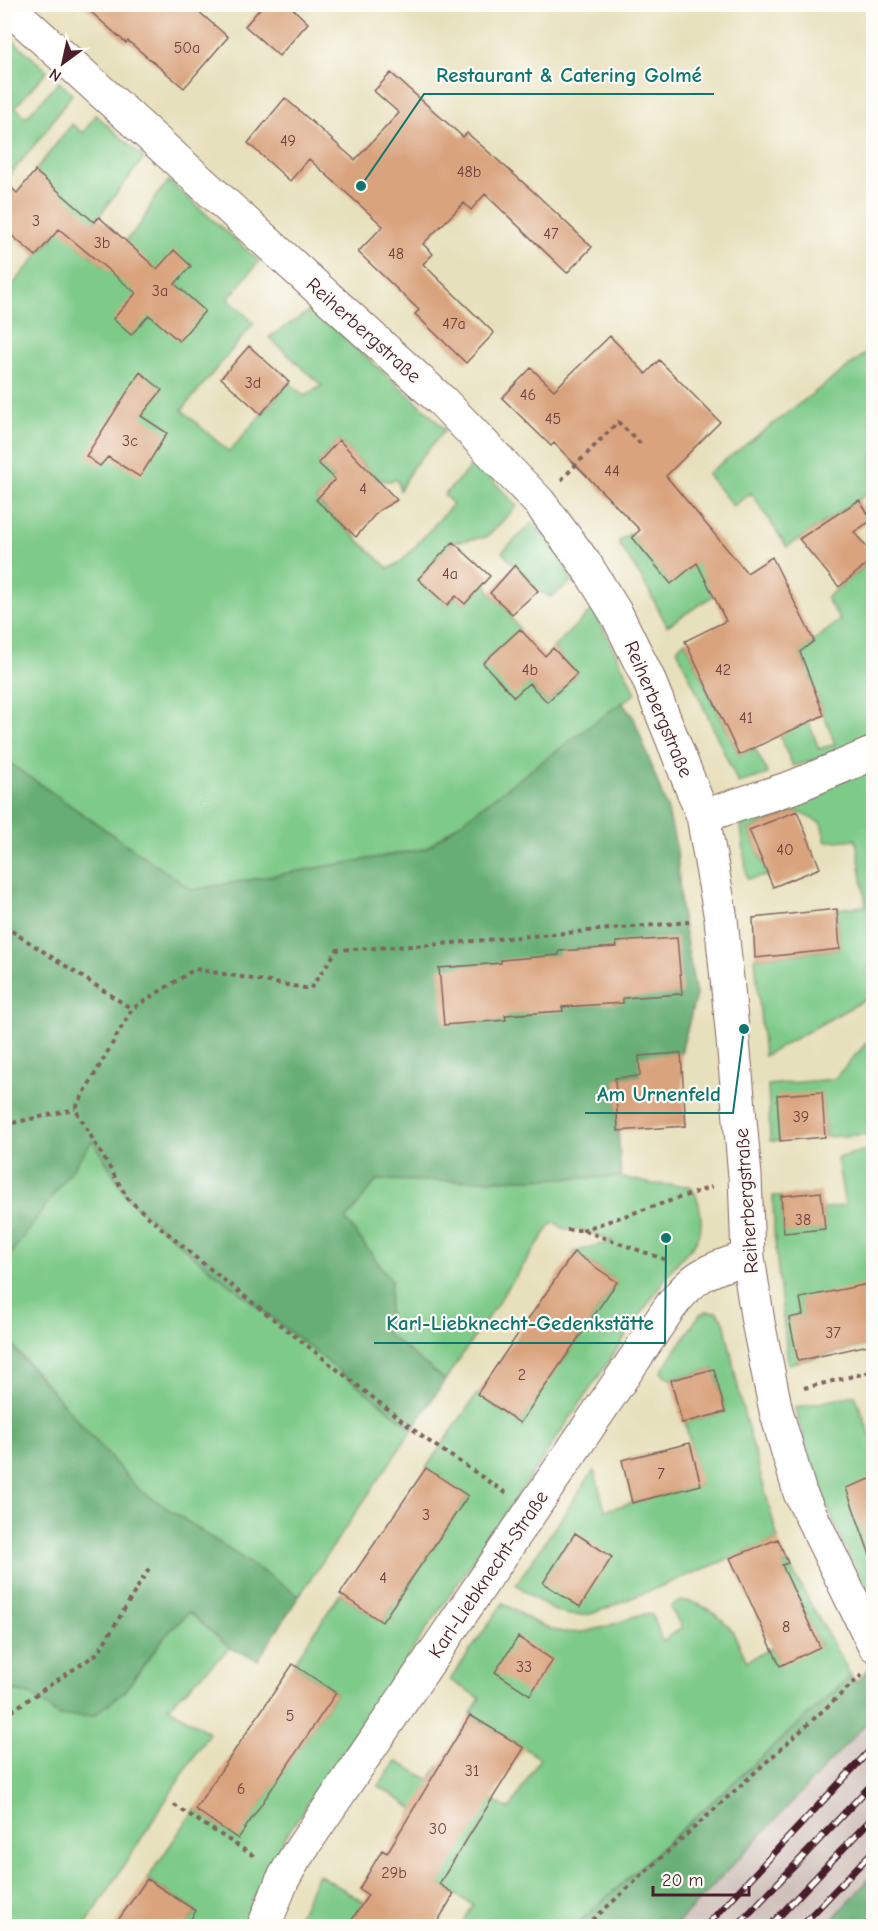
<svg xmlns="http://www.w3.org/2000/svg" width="878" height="1931" font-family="'Comic Neue',sans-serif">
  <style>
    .industrial { fill: #cfc0ba }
    .green { fill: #7eca89; stroke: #64745a; stroke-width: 1.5 }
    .forest { fill: #66ae75; stroke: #586650; stroke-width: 1.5 }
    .building { fill: #d9a37d }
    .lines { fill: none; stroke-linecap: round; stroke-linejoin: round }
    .minor-casing { stroke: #81635e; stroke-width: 35 }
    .path { stroke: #81635e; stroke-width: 4; stroke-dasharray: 4.5 4.5; stroke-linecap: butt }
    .minor { stroke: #fff; stroke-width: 33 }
    .rail-casing { stroke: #4a1f2b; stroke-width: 7 }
    .rail { stroke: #fdfcf7; stroke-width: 4.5; stroke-dasharray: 14; stroke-linecap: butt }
    .labels { text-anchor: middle; stroke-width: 4.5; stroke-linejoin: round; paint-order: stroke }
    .number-label { font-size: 16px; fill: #6e4040 }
    .street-label { font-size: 20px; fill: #4a1f2b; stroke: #fdfcf7 }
    .leader { fill: none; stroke: #0f766e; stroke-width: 2 }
    .callout-dot { fill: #0f766e; stroke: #fdfcf7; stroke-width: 2 }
    .callout-label { font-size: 21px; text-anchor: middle; font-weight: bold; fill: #0f766e; stroke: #fdfcf7; stroke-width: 4.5; stroke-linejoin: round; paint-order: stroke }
  </style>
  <rect width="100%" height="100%" fill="#fdfcf7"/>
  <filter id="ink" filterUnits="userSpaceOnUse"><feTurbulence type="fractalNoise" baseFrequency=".0167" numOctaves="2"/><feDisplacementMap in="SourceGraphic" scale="12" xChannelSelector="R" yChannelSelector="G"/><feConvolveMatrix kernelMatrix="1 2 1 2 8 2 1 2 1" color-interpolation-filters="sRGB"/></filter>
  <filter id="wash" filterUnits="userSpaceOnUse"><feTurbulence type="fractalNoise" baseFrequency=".008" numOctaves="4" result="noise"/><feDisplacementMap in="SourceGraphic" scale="24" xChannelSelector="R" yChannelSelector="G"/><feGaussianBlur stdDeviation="1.35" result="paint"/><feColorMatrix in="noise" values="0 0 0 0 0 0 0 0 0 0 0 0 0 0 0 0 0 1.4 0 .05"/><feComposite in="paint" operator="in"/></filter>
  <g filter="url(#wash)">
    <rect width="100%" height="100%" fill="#e7e0bc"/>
    <path class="industrial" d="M873,1716v159l-47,51h-151z"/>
    <path class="green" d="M5,33l42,38 -32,36 11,10 33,-35 13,12 -28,39 -39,48z
      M96,115l48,43 -67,86 27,22 38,-44 13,-25 14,-16 90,80 -31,38 26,24 -72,87 47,42 60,-70 15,14 18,-10 -53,-49 44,-28 117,105 15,16 -32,37 -13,23 -2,-8 -3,-3 -4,2 -13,-1 -39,-40 -21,23 17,16 -19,21 73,69 14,-9 50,-56 -9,-9 31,-33 42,44 -30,31 -34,5 -34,37 28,26 9,-9 9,8 15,-16 1,-20 9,25 22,21 -2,3 10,12 -37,34 46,20 18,19 30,-28 -24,-26 40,-39 43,84 -211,156 -233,41 -187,-130v-466l70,-83 -40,-40 37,-47 11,9z
      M873,348v142l-86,57 -36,-54 -18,13 -26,-32z
      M533,522l23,29 18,29 -23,17 -13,-6 -36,-39z
      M630,533l41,50 50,-40 21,34 -75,49 -23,-44 -26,-40z
      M873,559v175l-34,18 -46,14 -39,-87 31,-18 34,88 16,-5 -35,-92 40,-32 -14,-22z
      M685,641l54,114 16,-7 13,26 -30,9 -61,-134z
      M873,766v229l-109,61 -9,-98 85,-9 -3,-40 29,-3 -10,-67 -30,3 -5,-19 -25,-12 -47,19 19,46 -21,3 -6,-53z
      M871,1038l3,5 -1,91 -48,3 -3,-44 -42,48h-10l-2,-56 66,-6z
      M93,1139l35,60 67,58 218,172 -114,167 -162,-108 -132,-151v-75z
      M873,1148v196l-85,20 -14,-132 -1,-36h8l3,36 40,-3 -1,-20 22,-4 -8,-47z
      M621,1177l31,7 38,2c11,13 15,40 6,55 -5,8 -14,15 -19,22 -7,7 -12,16 -17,23l-377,554 -26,50 -14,36h-57l10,-15 -49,-32 48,-70 43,29 98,-145 -43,-29 47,-70 42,28 86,-126 -42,-28 51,-74 43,29 97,-141 -43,-30 39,-11 -31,-11h-15l-14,-8 -108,158 -58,-46 4,-54 -46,-60 32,-40 62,1z
      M706,1311l11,1 7,9 18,85 36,133 -181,73c-35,12 -55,-8 -81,-28l78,-114 11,40 95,-25 -15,-63 40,-10 -11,-43 -43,11 -10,-8 39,-58z
      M855,1395l16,42h2v164l-25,-47 -32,-72 -21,-74z
      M788,1563l63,113 -276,250h-114l12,-21 -83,-50 24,-46 -35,-23 17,-25 34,19 8,-14 71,44 31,-52 -70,-43 10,-17 -30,-18 53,-77c48,31 62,38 117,19 11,-4 21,-10 32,-7l4,8 6,19 20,-15 -10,-16 -1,-5c19,-14 45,7 58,21 8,10 12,24 18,34l25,-13 8,17 40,-19 -28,-59 -30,-14z
      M189,1612l41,36 -62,59 41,26 -124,193h-80l-1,-238 29,8 26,20 64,-23 43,-58z
      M318,1874l67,41 5,-7 30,18h-39l-24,-14 -9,14h-54z"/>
    <path class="forest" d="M622,702l12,16 34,93 9,39 4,62 15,83 -15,58 -41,23 -25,2 6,99 -182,4 -62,-1 -31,40 45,60 -4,54 58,46 -32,49 -218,-172 -67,-58 -35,-59 -88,122v-502l187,130 233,-41z
      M4,1337l133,151 162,108 -41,64 -28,-12 -41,-36 -23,23 -43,58 -30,23h-34l-26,-20 -28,-8z
      M873,1664v52l-198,210h-100l276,-250 5,6z
      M873,1875v51h-47z"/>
    <g id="blocks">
      <path class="building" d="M82,4h108l38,33 -44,51 -56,-47 -2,2z
        M264,4h24l20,19 -29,33 -34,-30z
        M391,73l72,64 4,-4 68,60 57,54 -25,26 -82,-79 -14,16 -7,-7 -41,41 10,10 -10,10 71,69 -28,30 -51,-49 4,-4 -61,-58 25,-26 -74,-67 -19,22 -42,-38 37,-45 70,62 44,-47 -25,-22z
        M35,171l59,51 5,-5 58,52 17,-19 17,16 -16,18 30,27 -26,30 -30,-26 -18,20 -18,-16 23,-26 -77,-64 -23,27 -32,-27v-48l13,12z
        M610,336l36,38 13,-14 61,62 -54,54 81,97 25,-16 42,84 -14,11 24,63 -85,40 -54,-114 41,-20 -29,-58 -26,21 -39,-47 8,-7 -86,-87 -3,3 -49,-48 29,-30 23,22z
        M249,346l40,36 -28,32 -40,-36z
        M140,372l22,18 -21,26 26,17 -27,44 -32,-20 -8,9 -14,-10z
        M339,440l58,60 -19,11 -22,26 -40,-37 19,-21 -17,-16z
        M859,500l13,20 -18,12 19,23v4l-34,28 -40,-48z
        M453,542l37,34 -25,28 -9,-8 -9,9 -29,-26z
        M515,565l23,26 -26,23 -22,-21z
        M520,629l25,27 8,-8 24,26 -30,28 -18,-19 -15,14 -31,-34z
        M797,811l23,57 -47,19 -24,-57z
        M837,909l3,40 -85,9 -2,-40z
        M677,938l5,56 -59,4v5l-61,4 1,4 -58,4 1,5 -62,5 -5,-57 62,-5v-3l58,-5v-4l58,-4 -1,-5z
        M681,1053l5,73 -68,5 -3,-53 25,-2 -1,-20z
        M822,1092l3,45 -45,4 -3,-46z
        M821,1192l4,37 -41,4 -3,-37z
        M574,1252l43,30 -97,141 -43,-29z
        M873,1283v61l-75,17 -9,-43 14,-3 -3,-17z
        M714,1369l11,43 -43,11 -11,-43z
        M690,1443l11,42 -69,18 -10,-43z
        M426,1468l42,28 -86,126 -42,-28z
        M873,1478v77h-3l-24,-67z
        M575,1533l37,24 -32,50 -37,-24z
        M778,1539l10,24 -6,2 38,82 -40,19 -50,-108z
        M518,1637l35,23 -23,35 -35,-23z
        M293,1664l43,29 -98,146 -43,-30z
        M470,1715l54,33 -85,136 15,10 -19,32h-87l20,-31 -9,-6 23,-39 5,3z
        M147,1879l49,32 -10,15h-72z"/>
    </g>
  </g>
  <g filter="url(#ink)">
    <use href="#blocks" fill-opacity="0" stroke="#81635e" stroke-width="1.5"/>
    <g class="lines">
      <defs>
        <path id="minor" d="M5,4l437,397 97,101 47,63 31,50 31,63 55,138 18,103 11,110 13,147 3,81 10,65 18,89 24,82 74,152
          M703,816l90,-29 81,-34
          M264,1926l18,-45 13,-23 375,-551c27,-35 38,-36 78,-50"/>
      </defs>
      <use href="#minor" class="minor-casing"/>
      <path class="path" d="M561,480l57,-58 24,23
        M4,926l128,83
        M4,1125l71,-16
        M567,1230h15l87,31
        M582,1230l130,-43
        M804,1388l70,-17
        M506,1493l-82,-55 -229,-181 -67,-58 -53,-90 57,-100 63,-40 115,20 27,-39 92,-5 260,-23
        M4,1716l94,-63 53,-88
        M174,1805l83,53
        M586,1926l276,-251"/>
      <use href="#minor" class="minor"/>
      <defs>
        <path id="rail" d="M706,1926l168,-180
          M737,1926l137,-144
          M770,1926l104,-110
          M801,1926l73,-76"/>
      </defs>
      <use href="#rail" class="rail-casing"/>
      <use href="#rail" class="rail"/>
    </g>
  </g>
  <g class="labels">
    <g class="number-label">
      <text x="187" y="53">50a</text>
      <text x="288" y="146">49</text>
      <text x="469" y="177">48b</text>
      <text x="36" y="226">3</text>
      <text x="551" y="239">47</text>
      <text x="102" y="248">3b</text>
      <text x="396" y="259">48</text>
      <text x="160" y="296">3a</text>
      <text x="454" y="329">47a</text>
      <text x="253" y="388">3d</text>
      <text x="528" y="400">46</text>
      <text x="553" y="424">45</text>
      <text x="130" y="446">3c</text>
      <text x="612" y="476">44</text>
      <text x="363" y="494">4</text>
      <text x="450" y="579">4a</text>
      <text x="530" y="675">4b</text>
      <text x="723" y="675">42</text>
      <text x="746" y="723">41</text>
      <text x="785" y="855">40</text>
      <text x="801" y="1122">39</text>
      <text x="803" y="1225">38</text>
      <text x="833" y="1338">37</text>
      <text x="522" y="1380">2</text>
      <text x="661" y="1479">7</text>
      <text x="426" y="1520">3</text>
      <text x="383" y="1583">4</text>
      <text x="786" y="1632">8</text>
      <text x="524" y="1672">33</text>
      <text x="290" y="1721">5</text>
      <text x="472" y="1776">31</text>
      <text x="241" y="1794">6</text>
      <text x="438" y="1834">30</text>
      <text x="394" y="1878">29b</text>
    </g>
    <g class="street-label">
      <text transform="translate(364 330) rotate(42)" y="7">Reiherbergstraße</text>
      <text transform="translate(659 709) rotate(67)" y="7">Reiherbergstraße</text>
      <text transform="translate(746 1201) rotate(-94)" y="7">Reiherbergstraße</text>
      <text transform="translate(488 1574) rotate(-56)" y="7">Karl-Liebknecht-Straße</text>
    </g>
  </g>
  <path class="leader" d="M361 186L424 94H714M744 1029L733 1113H585M666 1238L665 1343H374"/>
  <g class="callout-dot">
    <circle cx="361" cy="186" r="6"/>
    <circle cx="744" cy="1029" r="6"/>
    <circle cx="666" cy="1238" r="6"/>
  </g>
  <g class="callout-label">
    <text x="569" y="82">Restaurant &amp; Catering Golmé</text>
    <text x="659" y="1101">Am Urnenfeld</text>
    <text x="520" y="1330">Karl-Liebknecht-Gedenkstätte</text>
  </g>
  <rect width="878" height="1931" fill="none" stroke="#fdfcf7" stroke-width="24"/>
  <g transform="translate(63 63) rotate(213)" stroke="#fdfcf7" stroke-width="4.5" paint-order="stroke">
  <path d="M0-4.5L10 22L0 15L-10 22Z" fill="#4a1f2b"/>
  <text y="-9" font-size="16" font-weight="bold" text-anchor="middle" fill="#4a1f2b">N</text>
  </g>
  <path d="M653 1886v9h96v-9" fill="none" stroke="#4a1f2b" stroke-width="3"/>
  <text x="662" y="1886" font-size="18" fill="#4a1f2b" stroke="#fdfcf7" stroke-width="4.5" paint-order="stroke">20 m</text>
</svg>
